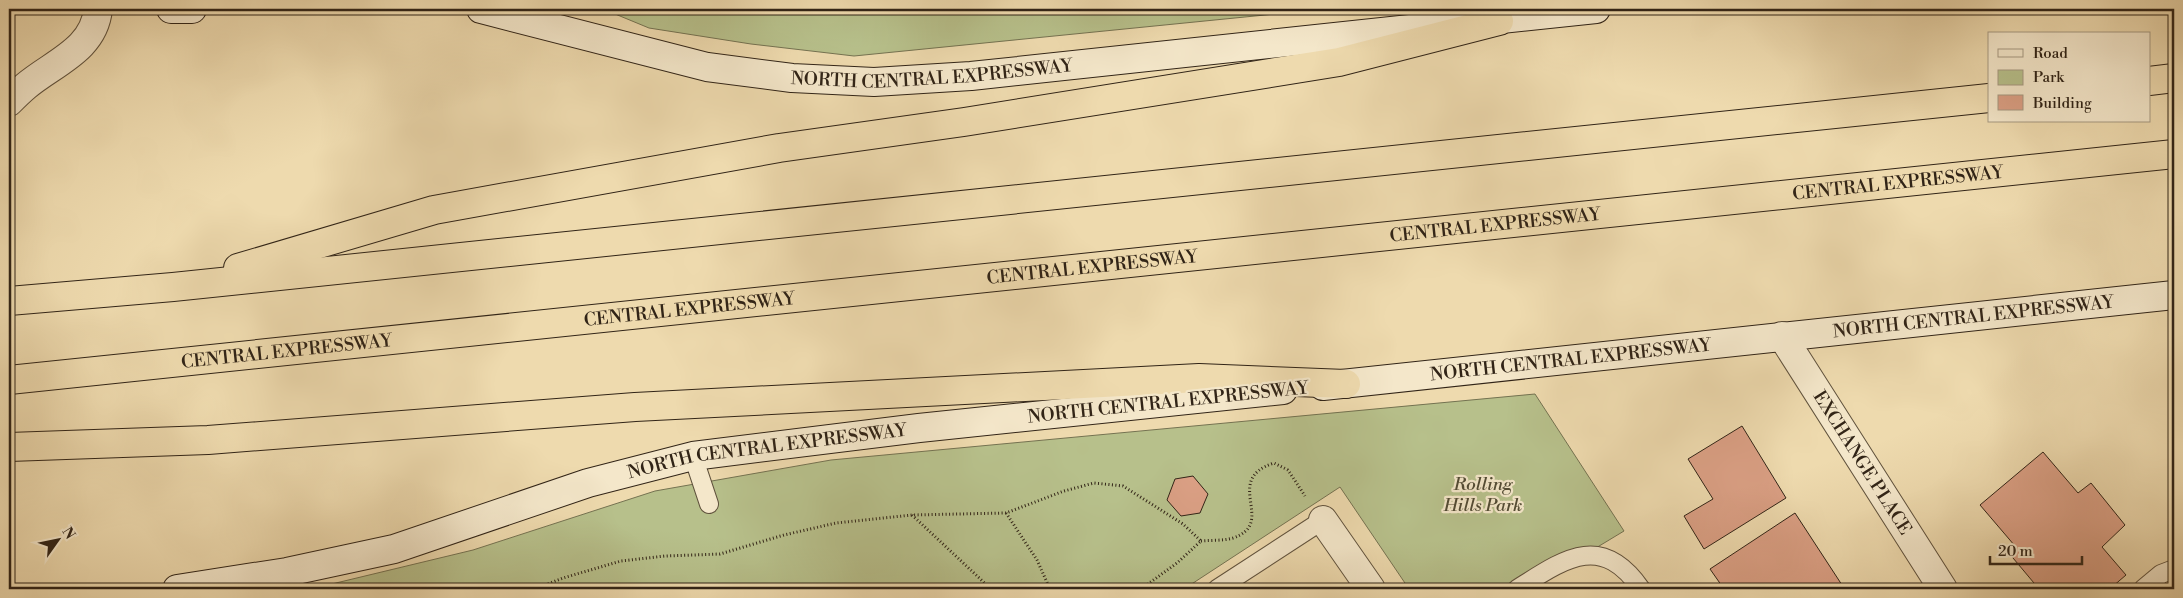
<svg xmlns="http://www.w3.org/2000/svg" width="2183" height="598" font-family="'Libre Bodoni',serif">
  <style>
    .green { fill: #b7c08b; stroke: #747251 }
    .building { fill: #dba085; stroke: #312417 }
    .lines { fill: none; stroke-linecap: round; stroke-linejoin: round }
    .service-casing { stroke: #60523d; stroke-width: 20 }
    .minor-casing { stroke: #60523d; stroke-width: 30 }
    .tertiary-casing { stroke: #60523d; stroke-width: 30 }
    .secondary-casing { stroke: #312417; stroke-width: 30 }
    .motorway-casing { stroke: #312417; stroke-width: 30 }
    .path { stroke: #312417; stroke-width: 3; stroke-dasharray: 1 2.5; stroke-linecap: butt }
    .service { stroke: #f4e7ca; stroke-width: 18 }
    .minor { stroke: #f4e7ca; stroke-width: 28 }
    .tertiary { stroke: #f4e7ca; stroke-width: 28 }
    .secondary { stroke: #f4e7ca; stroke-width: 28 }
    .motorway { stroke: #eedaae; stroke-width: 28 }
    .labels { text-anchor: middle; stroke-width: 4.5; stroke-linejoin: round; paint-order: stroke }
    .street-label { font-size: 18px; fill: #312417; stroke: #f4e7ca }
    .park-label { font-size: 18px; font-style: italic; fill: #524b34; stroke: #f4e7ca }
  </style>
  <rect width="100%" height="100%" fill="#eedaae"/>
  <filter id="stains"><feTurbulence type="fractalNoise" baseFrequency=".004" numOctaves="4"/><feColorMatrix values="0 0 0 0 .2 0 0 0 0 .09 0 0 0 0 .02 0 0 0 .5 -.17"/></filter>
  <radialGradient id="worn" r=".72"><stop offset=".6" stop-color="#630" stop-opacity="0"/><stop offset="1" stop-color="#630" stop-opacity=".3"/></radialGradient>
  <path class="green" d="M603,9h722l-471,47 -103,-12 -102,-16z
    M1535,394l89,137 -96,58h-119l-69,-102 -156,102h-873l162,-39 182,-59 176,-31z"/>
  <path class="building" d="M1742,426l44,72 -82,51 -20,-33 29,-17 -25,-40z
    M2043,452l35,41 13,-10 34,42 -23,22 24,28 -14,12 2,2h-75l-31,-37 7,-6 -35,-41z
    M1193,476l15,18 -8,19 -19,3 -14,-16 8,-21z
    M1795,513l47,72 -6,4h-112l-14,-20z"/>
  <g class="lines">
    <defs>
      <path id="service" d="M693,456l16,48
        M1217,589l106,-69
        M1517,589c46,-29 84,-58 124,0
        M2143,589l18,-15 13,-5"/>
      <g id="minor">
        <path id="s1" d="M1782,336l161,253"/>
        <path d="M1323,520l48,69"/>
      </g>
      <path id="tertiary" d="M9,102c5,-5 11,-11 17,-16 27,-23 68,-36 72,-77"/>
      <g id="secondary">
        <path d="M171,9h21"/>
        <path id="s2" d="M481,9l226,58 85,11 82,4 97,-6 625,-67"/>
        <path id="s3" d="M1323,386l851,-91"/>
        <path id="s4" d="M177,589l110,-17 107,-23 194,-66 105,-27 226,-28 364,-38"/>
      </g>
      <g id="motorway">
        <path d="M2149,81l25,-3"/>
        <path d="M238,268l196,-58 345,-62 185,-26 375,-60 160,-41"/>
        <path d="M9,301l164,-14 1816,-189"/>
        <path id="s5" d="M9,380l2165,-226"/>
        <path d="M9,447l199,-7 427,-33 564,-29 147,6"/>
      </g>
    </defs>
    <use href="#service" class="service-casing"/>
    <use href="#minor" class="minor-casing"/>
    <use href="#tertiary" class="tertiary-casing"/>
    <use href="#secondary" class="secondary-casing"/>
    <use href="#motorway" class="motorway-casing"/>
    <path class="path" d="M1006,513l31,47 13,29
      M912,515l79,74
      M1201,541c10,-1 22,0 32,-3 45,-15 -12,-58 41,-75l14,7 17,26
      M535,589l28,-11 58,-17 44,-5 55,-2 64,-19 52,-12 76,-8 94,-2 58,-22 30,-8 29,3 60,38 18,17 -24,22 -36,26"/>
    <use href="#service" class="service"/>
    <use href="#minor" class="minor"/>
    <use href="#tertiary" class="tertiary"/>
    <use href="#secondary" class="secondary"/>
    <use href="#motorway" class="motorway"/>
  </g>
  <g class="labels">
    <g class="street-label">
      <text dy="6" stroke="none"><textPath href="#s2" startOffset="459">NORTH CENTRAL EXPRESSWAY</textPath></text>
      <text dy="6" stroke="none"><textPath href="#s5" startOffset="1899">CENTRAL EXPRESSWAY</textPath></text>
      <text dy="6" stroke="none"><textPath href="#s5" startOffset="1494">CENTRAL EXPRESSWAY</textPath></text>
      <text dy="6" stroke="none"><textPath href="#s5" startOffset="1089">CENTRAL EXPRESSWAY</textPath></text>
      <text dy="6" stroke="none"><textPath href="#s5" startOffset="684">CENTRAL EXPRESSWAY</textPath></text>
      <text dy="6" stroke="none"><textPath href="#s3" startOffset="654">NORTH CENTRAL EXPRESSWAY</textPath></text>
      <text dy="6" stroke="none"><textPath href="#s5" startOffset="279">CENTRAL EXPRESSWAY</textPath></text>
      <text dy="6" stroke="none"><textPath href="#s3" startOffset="249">NORTH CENTRAL EXPRESSWAY</textPath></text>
      <text transform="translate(1168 402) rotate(-6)" y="6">NORTH CENTRAL EXPRESSWAY</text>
      <text dy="6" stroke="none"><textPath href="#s4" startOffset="608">NORTH CENTRAL EXPRESSWAY</textPath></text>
      <text dy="6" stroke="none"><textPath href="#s1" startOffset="150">EXCHANGE PLACE</textPath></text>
    </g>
    <g class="park-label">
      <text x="1483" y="490">Rolling<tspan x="1483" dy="21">Hills Park</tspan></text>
    </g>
  </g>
  <rect width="2183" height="598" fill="none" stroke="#eedaae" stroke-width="30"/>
  <rect x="10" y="10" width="2163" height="578" fill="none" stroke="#312417" stroke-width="2.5"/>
  <rect x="15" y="15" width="2153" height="568" fill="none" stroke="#312417"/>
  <rect x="1988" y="32" width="162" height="90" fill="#f4e7ca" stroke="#a69982"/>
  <rect x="1998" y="49" width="25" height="8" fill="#f4e7ca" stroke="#a69982"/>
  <text x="2033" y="58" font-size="15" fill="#312417">Road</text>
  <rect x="1998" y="70" width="25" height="15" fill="#b7c08b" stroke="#a69982"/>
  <text x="2033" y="82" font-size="15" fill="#312417">Park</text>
  <rect x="1998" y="95" width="25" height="15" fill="#dba085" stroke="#a69982"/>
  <text x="2033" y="108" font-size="15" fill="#312417">Building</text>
  <g transform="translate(58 540) rotate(57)" stroke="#f4e7ca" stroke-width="4" paint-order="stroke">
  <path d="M0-4L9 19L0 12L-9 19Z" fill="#312417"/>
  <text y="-8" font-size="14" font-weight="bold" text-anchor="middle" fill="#312417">N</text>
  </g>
  <path d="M1990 556v8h92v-8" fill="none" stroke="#312417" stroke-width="2.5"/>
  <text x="1998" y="556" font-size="15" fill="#312417" stroke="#f4e7ca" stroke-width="4" paint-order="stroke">20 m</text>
  <rect width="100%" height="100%" filter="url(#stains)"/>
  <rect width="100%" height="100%" fill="url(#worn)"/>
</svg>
